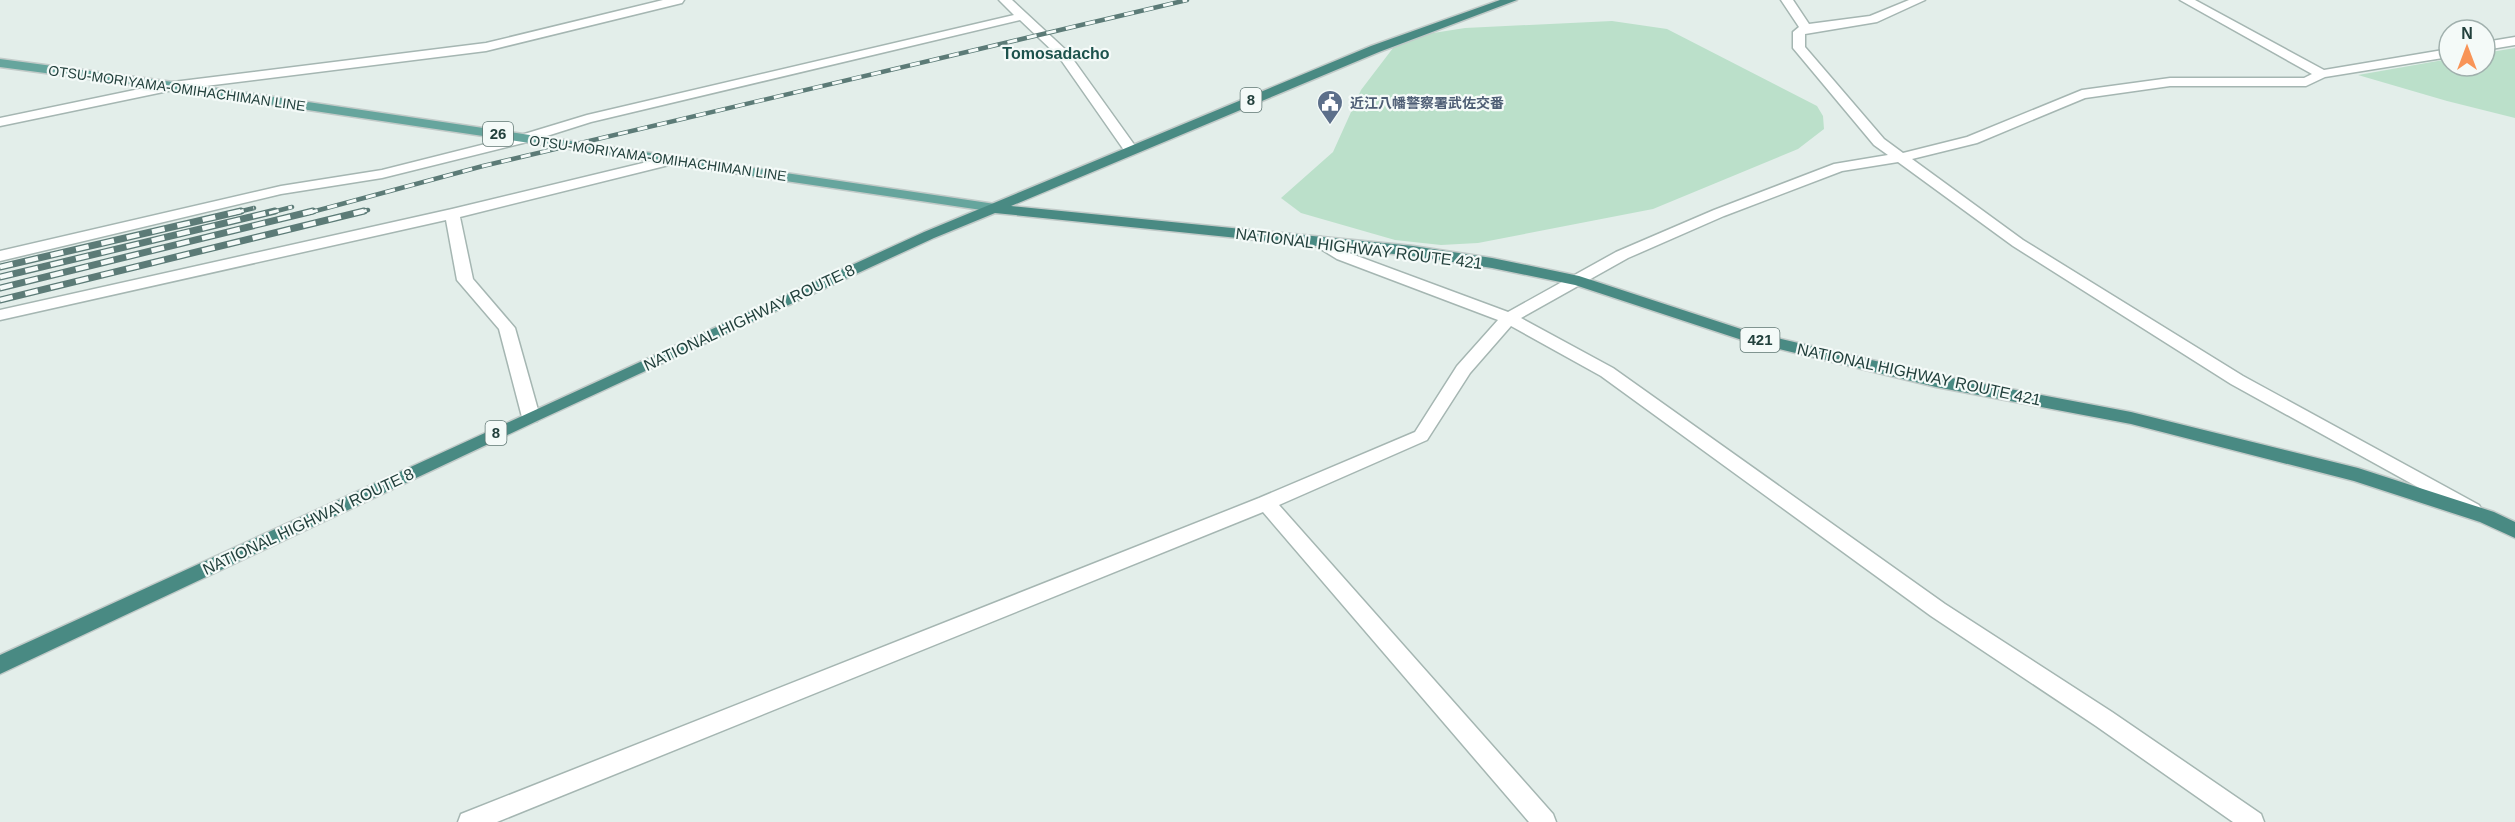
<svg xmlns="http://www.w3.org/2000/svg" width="2515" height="822" font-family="Helvetica,'Noto Sans JP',sans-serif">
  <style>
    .green { fill: #bbe0ca }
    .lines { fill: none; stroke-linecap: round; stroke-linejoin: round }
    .minor-casing { stroke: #a5b6b2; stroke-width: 3 }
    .primary-casing { stroke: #c1cac8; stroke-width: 3 }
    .trunk-casing { stroke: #c1cac8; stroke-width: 3 }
    .minor { fill: #fff; fill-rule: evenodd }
    .primary { fill: #66a59d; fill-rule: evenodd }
    .trunk { fill: #498a83; fill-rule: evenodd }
    .rail-far1-casing { stroke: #5c7b77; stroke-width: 4.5 }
    .rail-casing { stroke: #5c7b77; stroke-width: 7 }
    .rail-far1 { stroke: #f4faf8; stroke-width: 3; stroke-dasharray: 10; stroke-linecap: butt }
    .rail { stroke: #f4faf8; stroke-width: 4.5; stroke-dasharray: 13; stroke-linecap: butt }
    .labels { text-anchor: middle; stroke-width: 4.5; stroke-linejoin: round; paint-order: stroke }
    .far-street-label { font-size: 14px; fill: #22403c; stroke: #f4faf8 }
    .far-service-label { font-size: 14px; font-weight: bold; fill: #4e5e75; stroke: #f4faf8; text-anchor: start }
    .shield { fill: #f4faf8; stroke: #617874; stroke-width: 1.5 }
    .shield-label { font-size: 15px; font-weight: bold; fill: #22403c }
    .far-quarter-label { font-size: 16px; font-weight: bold; fill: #1d534d; stroke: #f4faf8 }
    .street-label { font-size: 16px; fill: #22403c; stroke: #f4faf8 }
  </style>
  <rect width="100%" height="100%" fill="#e3eeea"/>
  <path class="green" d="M1612,21l55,8 150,77 6,10 1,13 -26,20 -145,60 -175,34 -37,2 -46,-5 -94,-27 -20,-15 52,-46 28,-62 32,-42 13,-7 21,-7 38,-6z
    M2515,48v70l-68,-17 -89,-26 91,-16v7h36v-13z"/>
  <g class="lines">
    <defs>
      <path id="minor" d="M663,0h21l-2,3 -196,48 -313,39 -173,36v-8l173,-36 313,-39z
        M999,0h13l55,51 71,99 -2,3h-10l-67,-96 -39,-37 -429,102 -60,19 -149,37 -101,16 -281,67v-10l281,-65 101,-16 139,-35 66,-20 427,-100z
        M1781,0h12l16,24 61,-8 39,-16h16l-48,22 -72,12v13l79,92 19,14 64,-16 115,-47 88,-12h134l8,-4 -132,-74h15l129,70 125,-21v8l-124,20 -19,9h-136l-85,12 -108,45 -65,16 111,81 220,136 236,129 3,5 -3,5 -7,2 -241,-133 -218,-138 -115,-84 -56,9 -118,45 -96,42 -107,60 92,50 332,236 167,108 149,102 3,8h-31l-137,-96 -165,-110 -330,-240 -90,-50 -41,47 -43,67 -148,65 274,309 3,8h-27l-266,-310 -766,310h-39l3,-8 798,-316 156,-66 42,-66 41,-46 -161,-61 -26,-16 -3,-3 3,-3h10l28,16 159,59 108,-60 98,-42 120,-46 54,-9 -14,-10 -81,-97v-16l6,-5z
        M2515,37v8l-30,5v-8z
        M672,156l5,1 2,3 -2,3 -217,54 13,62 42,49 25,89 -3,4h-12l-3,-4 -23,-88 -42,-49 -11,-60 -446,100v-10l452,-101z"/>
      <path id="primary" d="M0,59l173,23 822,122 7,4 -7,4 -822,-122 -173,-23z"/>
      <path id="trunk" d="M1500,0h17l-138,52 -368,154 402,40 79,12 87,18 168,55 189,44 195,37 227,56 136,44 21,10v16l-35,-16 -126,-41 -223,-57 -195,-37 -194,-47 -167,-55 -83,-17 -79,-12 -418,-43 -61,25 -397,183 -537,253v-19l924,-423 447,-186z"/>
    </defs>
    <use href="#minor" class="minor-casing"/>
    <use href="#primary" class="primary-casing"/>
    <use href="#trunk" class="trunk-casing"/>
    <use href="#minor" class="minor"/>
    <use href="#primary" class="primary"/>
    <use href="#trunk" class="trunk"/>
    <defs>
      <path id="rail-far1" d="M234,213l20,-5
        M269,213l23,-6
        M308,213l175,-47 704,-166
        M357,213l11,-3"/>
      <path id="rail" d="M0,267l241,-56
        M0,277l275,-66
        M0,288l313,-77
        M0,300l364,-89"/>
    </defs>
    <use href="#rail-far1" class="rail-far1-casing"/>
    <use href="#rail" class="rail-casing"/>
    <use href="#rail-far1" class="rail-far1"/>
    <use href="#rail" class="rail"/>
  </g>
  <defs>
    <symbol id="civic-pin" viewBox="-11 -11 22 30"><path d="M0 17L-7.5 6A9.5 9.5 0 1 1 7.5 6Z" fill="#5c6f8a" stroke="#f4faf8"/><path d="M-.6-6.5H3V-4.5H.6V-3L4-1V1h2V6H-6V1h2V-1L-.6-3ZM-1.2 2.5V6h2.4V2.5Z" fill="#fff"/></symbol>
  </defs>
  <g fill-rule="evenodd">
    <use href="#civic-pin" x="1315" y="88" width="30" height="40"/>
  </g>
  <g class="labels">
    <g class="far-street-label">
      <text transform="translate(177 88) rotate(8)" y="5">OTSU-MORIYAMA-OMIHACHIMAN LINE</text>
      <text transform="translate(658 158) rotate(8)" y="5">OTSU-MORIYAMA-OMIHACHIMAN LINE</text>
    </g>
    <g class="far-service-label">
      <text x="1350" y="108">近江八幡警察署武佐交番</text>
    </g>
    <g class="shield">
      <rect x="1240.5" y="88" width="21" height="24" rx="4.5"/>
      <rect x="483" y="122" width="30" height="24" rx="4.5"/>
      <rect x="1740.5" y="328" width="39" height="24" rx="4.5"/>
      <rect x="485.5" y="421" width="21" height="24" rx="4.5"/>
    </g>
    <g class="shield-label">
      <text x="1251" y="105">8</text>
      <text x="498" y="139">26</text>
      <text x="1760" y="345">421</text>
      <text x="496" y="438">8</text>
    </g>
    <g class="far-quarter-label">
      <text x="1056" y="59">Tomosadacho</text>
    </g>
    <g class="street-label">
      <text transform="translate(1359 248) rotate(7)" y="6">NATIONAL HIGHWAY ROUTE 421</text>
      <text transform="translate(749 317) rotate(-25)" y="6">NATIONAL HIGHWAY ROUTE 8</text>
      <text transform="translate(1919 374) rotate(12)" y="6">NATIONAL HIGHWAY ROUTE 421</text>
      <text transform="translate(308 521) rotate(-25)" y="6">NATIONAL HIGHWAY ROUTE 8</text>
    </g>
  </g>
  <g transform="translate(2467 48)"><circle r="28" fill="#f4faf8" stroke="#a0b0ad" stroke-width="1.5"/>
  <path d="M0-4.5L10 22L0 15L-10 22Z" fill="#f89457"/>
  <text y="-9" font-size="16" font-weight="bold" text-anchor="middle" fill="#22403c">N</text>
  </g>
</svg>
